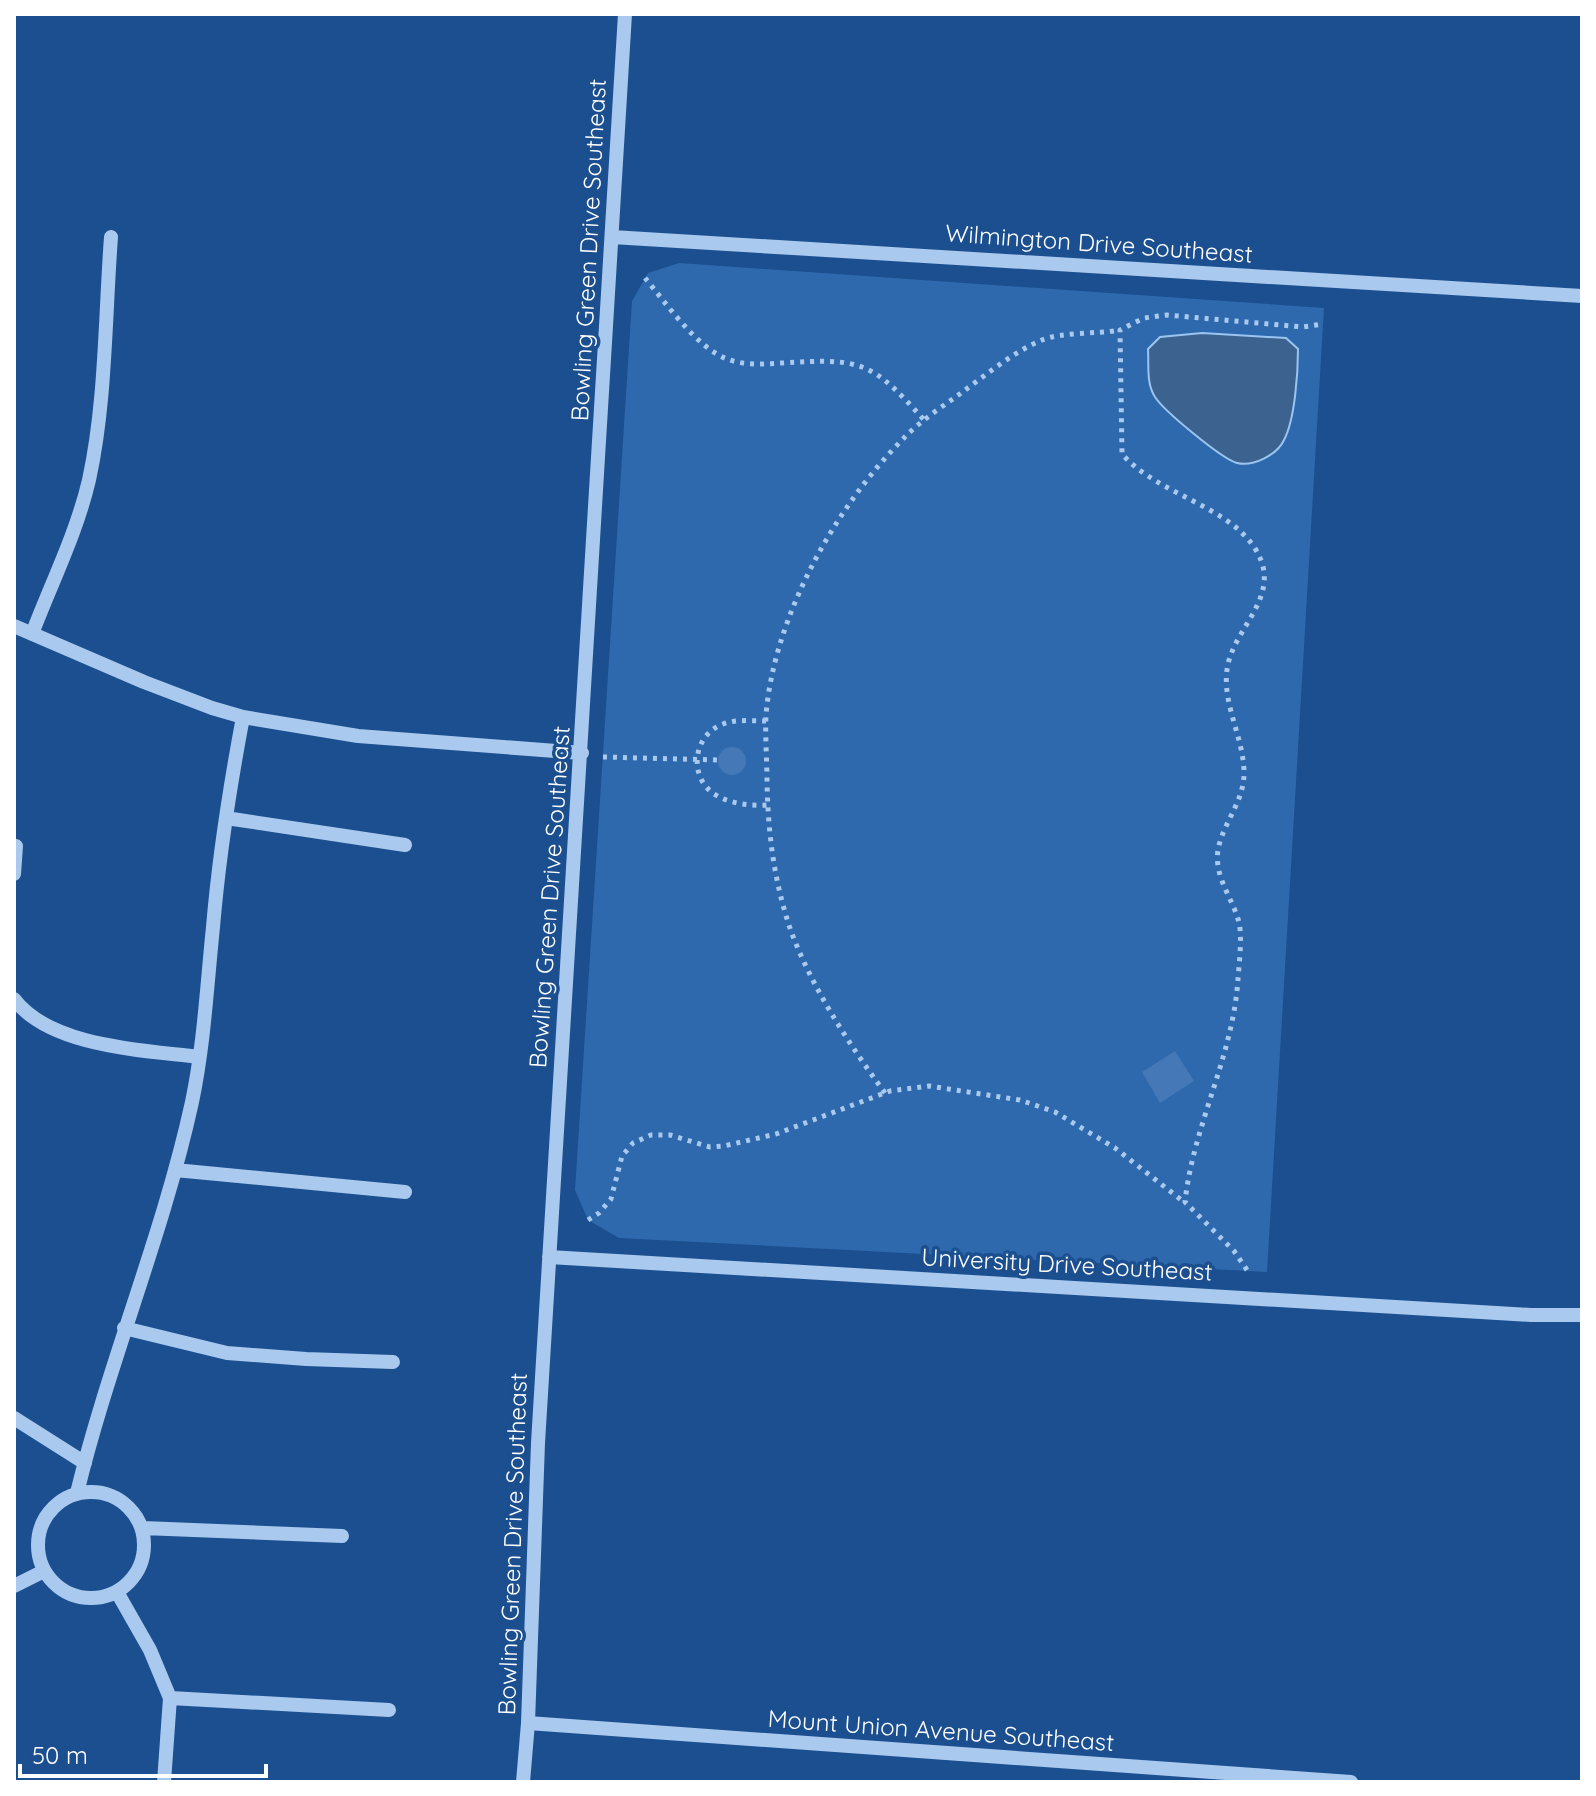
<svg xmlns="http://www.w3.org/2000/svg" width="1596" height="1796" font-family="Quicksand,sans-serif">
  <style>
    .green { fill: #2e69ad }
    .water { fill: #3c6290; stroke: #9cc4f0; stroke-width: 2 }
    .building { fill: #4478b7 }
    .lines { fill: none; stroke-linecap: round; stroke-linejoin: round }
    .path { stroke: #a9c9ee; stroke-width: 5; stroke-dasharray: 4 6; stroke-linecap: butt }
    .minor { stroke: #a9c9ee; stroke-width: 14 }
    .labels { text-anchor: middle; stroke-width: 7; stroke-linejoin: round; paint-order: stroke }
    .street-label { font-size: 24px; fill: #fff; stroke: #1b4f8f }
  </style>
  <rect width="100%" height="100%" fill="#1b4f8f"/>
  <path class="green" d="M679,263l645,45 -57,964 -648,-34 -31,-18 -13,-30 57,-889 16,-28z"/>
  <path class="water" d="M1202,333l84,5 12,11c0,24 -3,70 -14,91 -7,15 -31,27 -47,23 -15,-4 -73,-52 -82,-66 -9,-14 -6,-32 -7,-48l12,-12z"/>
  <path class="building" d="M718 761a14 14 0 1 1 28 0a14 14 0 1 1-28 0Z
    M1175,1051l19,30 -34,22 -18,-31z"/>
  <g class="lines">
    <path class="path" d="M645,278c21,25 52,70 82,81 18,7 37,5 55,4 81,-5 89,-2 143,58
      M766,721c-14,0 -30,-2 -43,3 -30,11 -35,52 -9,70 16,10 36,12 54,11
      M603,757l115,3
      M885,1093c-36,-49 -73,-105 -94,-162 -17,-49 -23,-98 -24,-149 0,-22 -2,-45 -1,-67 8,-98 69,-208 138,-277 16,-17 38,-31 57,-45 25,-18 52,-41 81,-53 18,-8 56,-6 78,-10
      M588,1220l11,-7 12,-14 11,-43 11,-13 18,-8h19l40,12 14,-1 52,-12 114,-43 39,-5 91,14 35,12 60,36 69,54
      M1247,1270l-13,-19 -49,-49c8,-76 48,-145 53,-223 1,-14 5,-47 0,-60 -7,-23 -24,-43 -20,-69 5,-28 27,-49 26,-79 -1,-36 -24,-71 -16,-107 9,-40 57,-71 26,-117 -28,-42 -97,-53 -132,-93l-2,-124 24,-12 23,-3 136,12 20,-3"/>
    <path class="minor" d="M612,237l970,59
      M14,626l130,56 68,26 31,9 115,19 224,17
      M32,634c19,-50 45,-102 57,-154 17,-78 16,-164 22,-243
      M226,818l179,27
      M14,874l2,-28
      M14,999c36,48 129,51 185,58
      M175,1170l230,22
      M549,1257l982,58h51
      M124,1328l103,25 79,6 87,3
      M14,1418l71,45
      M38 1545a53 53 0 1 1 106 0a53 53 0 1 1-106 0Z
      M77,1493c32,-132 86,-258 115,-391 12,-57 15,-117 21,-175 6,-71 17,-141 30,-210
      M143,1528l199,8
      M14,1586l30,-15
      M117,1592l33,58 20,48 -6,84
      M170,1698l219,12
      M528,1723l823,59
      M523,1782l5,-59 10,-280 87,-1429"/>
  </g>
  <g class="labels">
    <g class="street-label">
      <text transform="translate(1099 244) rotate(4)" y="8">Wilmington Drive Southeast</text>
      <text transform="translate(589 250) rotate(-87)" y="8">Bowling Green Drive Southeast</text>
      <text transform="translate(550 897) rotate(-86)" y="8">Bowling Green Drive Southeast</text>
      <text transform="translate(1067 1265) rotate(3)" y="8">University Drive Southeast</text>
      <text transform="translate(513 1544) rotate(-88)" y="8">Bowling Green Drive Southeast</text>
      <text transform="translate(941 1731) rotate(4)" y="8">Mount Union Avenue Southeast</text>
    </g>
  </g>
  <rect width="1596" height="1796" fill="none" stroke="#ffffff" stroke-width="32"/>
  <path d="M20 1764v12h246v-12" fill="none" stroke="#ffffff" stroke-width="4"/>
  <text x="32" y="1764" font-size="24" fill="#ffffff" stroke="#1b4f8f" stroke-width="6" paint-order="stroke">50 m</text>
</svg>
